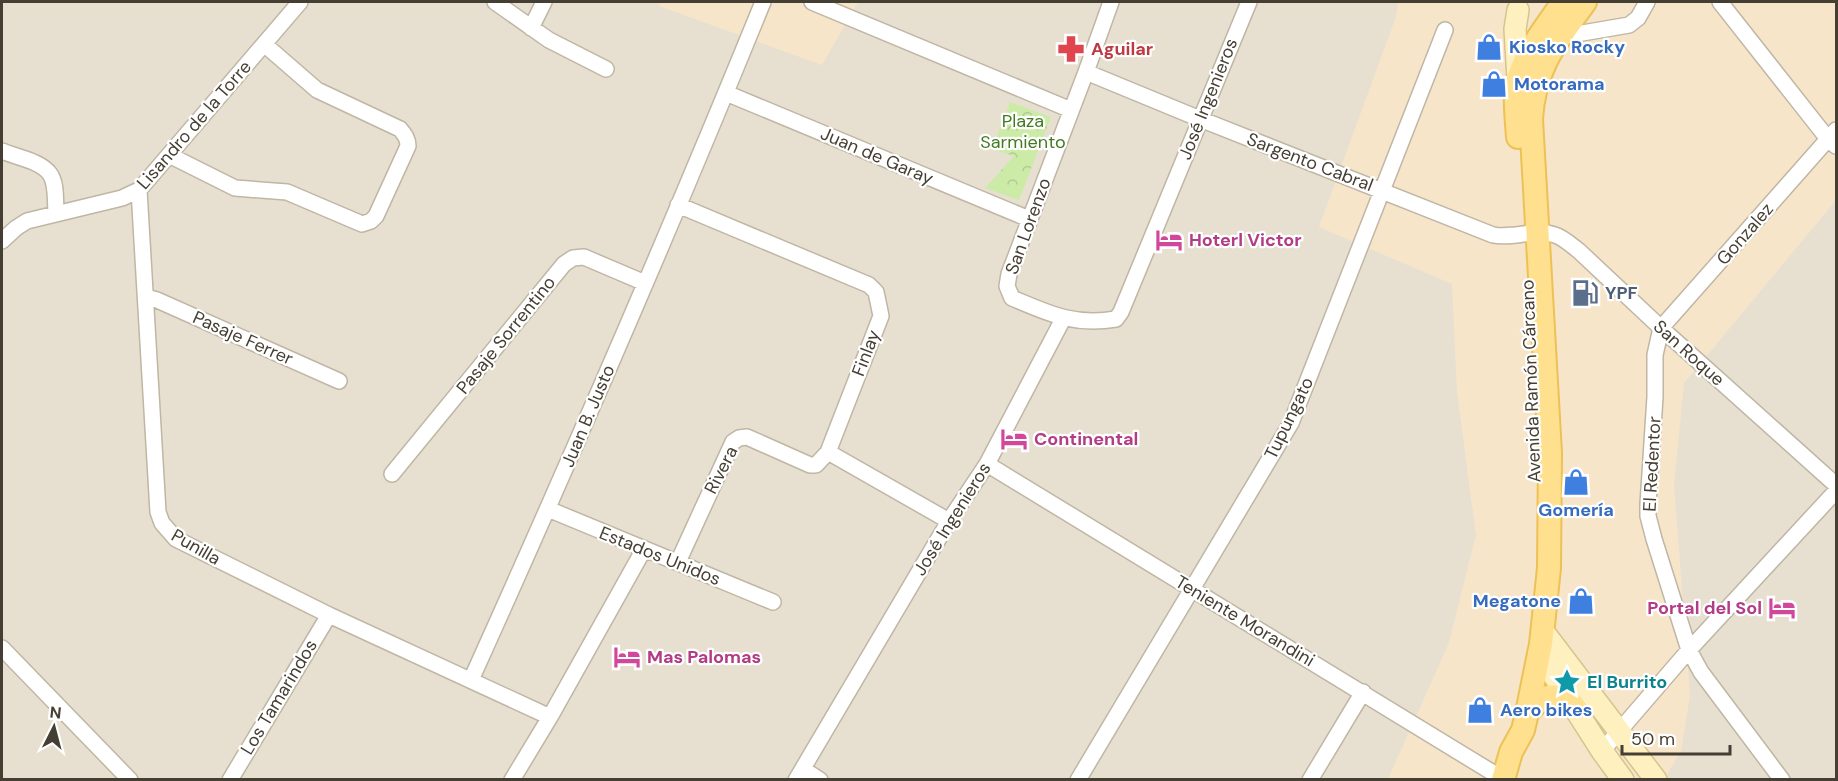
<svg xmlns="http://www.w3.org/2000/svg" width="1838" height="781" font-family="'DM Sans',sans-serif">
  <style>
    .residential { fill: #e7e0d0 }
    .commercial { fill: #f7e5ca }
    .park { fill: url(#park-crowns) }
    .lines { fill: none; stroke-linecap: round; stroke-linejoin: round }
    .street-casing { stroke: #bfb6a4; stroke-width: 18 }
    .secondary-casing { stroke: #d6c48d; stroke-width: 24 }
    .primary-casing { stroke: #edc156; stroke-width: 26 }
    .street { stroke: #fff; stroke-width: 15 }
    .secondary { stroke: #fff0c0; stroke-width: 21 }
    .primary { stroke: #ffe08f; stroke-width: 22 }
    .labels { text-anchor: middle; stroke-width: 4.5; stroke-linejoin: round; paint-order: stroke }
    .shop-label { font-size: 18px; font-weight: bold; fill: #366cbe; stroke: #fff; text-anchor: start }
    .health-label { font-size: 18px; font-weight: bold; fill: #be3a42; stroke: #fff; text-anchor: start }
    .street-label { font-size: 18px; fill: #453e32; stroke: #fff }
    .park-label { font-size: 18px; fill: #427a21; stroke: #fff }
    .hotel-label { font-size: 18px; font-weight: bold; fill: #b23c85; stroke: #fff; text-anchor: start }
    .service-label { font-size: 18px; font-weight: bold; fill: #4e5e75; stroke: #fff; text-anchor: start }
    .culture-label { font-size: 18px; font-weight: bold; fill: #0d838f; stroke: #fff; text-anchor: start }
  </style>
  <defs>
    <pattern id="park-crowns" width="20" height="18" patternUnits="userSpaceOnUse" patternTransform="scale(1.5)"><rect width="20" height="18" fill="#cbeba7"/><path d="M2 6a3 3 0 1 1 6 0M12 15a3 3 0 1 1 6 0" fill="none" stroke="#b0cb90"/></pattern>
  </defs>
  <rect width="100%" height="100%" fill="#f3eee2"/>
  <path class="residential" d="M2,2h1834v777h-1834z"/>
  <path class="commercial" d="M661,2h197l-36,63 -163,-59z
    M1398,2h438v198l-152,183 -10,102 16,210 -9,56 -17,28h-276l61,-136 27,-108 -19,-143 -5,-108 -133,-57 77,-210z"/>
  <path class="park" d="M1010,102l41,15 -32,83 -34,-12 29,-32 -22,-7z"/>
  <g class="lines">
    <defs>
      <path id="street" d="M495,2l54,38 57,29
        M812,2l259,108
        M1111,2l-25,70 -77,202 -2,12 5,12c38,16 62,28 104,21l5,-7 128,-310
        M1720,2l108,137 8,7
        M531,28l13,-26
        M1559,37l70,-12 9,-7 9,-16
        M1086,72l114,47 293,116c21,4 42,-7 62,0 9,3 16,10 24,16l82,77 175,157
        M726,93l303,126
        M2,151c14,6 39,10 48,23 7,10 5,27 6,39
        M169,155l66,33 52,4 75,32 9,-3 5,-5 32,-70c0,-7 -3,-11 -8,-17l-83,-39 -53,-46
        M139,190l19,322 4,11 14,16 153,76 221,102
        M678,205l191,80 7,7 5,24 -53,136 121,69
        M2,241l14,-13 11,-7 95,-23 17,-8 161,-188
        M146,297l11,3 182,81
        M987,464l516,315
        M392,474l172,-210 9,-6 11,-1 61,26
        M548,509l225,93
        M678,562l55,-120 6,-4 8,-1 63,28h6l12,-13
        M2,648l128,132
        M471,680c101,-224 199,-450 292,-678
        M1602,751l87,-101 147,-159
        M803,769l17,11
        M230,780l99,-165
        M512,780l38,-63 94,-168
        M796,780l153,-259 38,-57 76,-145
        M1078,780l213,-357 154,-393
        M1310,780l53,-88
        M1782,780l-81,-108 -12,-22 -35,-111 -6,-23v-12l7,-107v-42l6,-27 175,-198"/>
      <path id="secondary" d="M1518,10l-3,19 3,50
        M1543,631l113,149
        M1539,652l63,99 21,29"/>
      <path id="primary" d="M1518,137c-1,-15 -3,-31 -2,-46 4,-34 29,-62 47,-89
        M1527,713c15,-17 26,-23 46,-8
        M1503,780l8,-28 12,-22 4,-17 14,-69 8,-76 1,-115 -19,-334c3,-51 25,-77 54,-117"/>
    </defs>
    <use href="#street" class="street-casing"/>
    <use href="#secondary" class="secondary-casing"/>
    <use href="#primary" class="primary-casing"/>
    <use href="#street" class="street"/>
    <use href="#secondary" class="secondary"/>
    <use href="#primary" class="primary"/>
  </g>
  <defs>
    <symbol id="shop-bare" viewBox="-9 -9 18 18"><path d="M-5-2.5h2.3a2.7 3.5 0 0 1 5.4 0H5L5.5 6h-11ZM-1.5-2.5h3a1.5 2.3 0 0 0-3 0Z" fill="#3f7fe0" stroke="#fff" stroke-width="2.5" paint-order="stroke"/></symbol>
    <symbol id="pharmacy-bare" viewBox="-9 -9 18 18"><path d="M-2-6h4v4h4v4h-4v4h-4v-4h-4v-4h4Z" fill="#e0444e" stroke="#fff" stroke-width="2.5" paint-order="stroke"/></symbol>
    <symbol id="hotel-bare" viewBox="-9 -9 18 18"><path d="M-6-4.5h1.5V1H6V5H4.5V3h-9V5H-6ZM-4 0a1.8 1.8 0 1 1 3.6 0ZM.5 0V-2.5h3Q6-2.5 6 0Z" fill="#d1479c" stroke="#fff" stroke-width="2.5" paint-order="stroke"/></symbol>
    <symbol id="fuel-bare" viewBox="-9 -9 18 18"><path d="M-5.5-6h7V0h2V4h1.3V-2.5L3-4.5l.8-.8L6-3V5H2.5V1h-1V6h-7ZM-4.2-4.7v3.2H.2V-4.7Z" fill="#5c6f8a" stroke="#fff" stroke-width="2.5" paint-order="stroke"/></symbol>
    <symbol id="sight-bare" viewBox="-9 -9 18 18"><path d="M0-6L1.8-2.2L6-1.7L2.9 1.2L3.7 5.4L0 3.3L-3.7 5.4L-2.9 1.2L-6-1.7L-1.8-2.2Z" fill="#0f9aa8" stroke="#fff" stroke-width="2.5" paint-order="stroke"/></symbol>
  </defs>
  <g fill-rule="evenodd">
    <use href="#shop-bare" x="1470" y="28" width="38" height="38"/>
    <use href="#pharmacy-bare" x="1052" y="30" width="38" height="38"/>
    <use href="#shop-bare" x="1475" y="65" width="38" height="38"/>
    <use href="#hotel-bare" x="1150" y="221" width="38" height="38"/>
    <use href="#fuel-bare" x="1566" y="274" width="38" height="38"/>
    <use href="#hotel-bare" x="995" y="420" width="38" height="38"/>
    <use href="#shop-bare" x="1557" y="463" width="38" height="38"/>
    <use href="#shop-bare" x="1562" y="582" width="38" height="38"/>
    <use href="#hotel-bare" x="1763" y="589" width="38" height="38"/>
    <use href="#hotel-bare" x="608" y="638" width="38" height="38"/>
    <use href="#sight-bare" x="1548" y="663" width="38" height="38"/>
    <use href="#shop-bare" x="1461" y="691" width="38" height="38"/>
  </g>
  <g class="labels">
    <g class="shop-label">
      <text x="1509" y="53">Kiosko Rocky</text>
      <text x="1514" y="90">Motorama</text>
      <text x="1576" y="516" text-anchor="middle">Gomería</text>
      <text x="1561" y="607" text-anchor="end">Megatone</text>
      <text x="1500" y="716">Aero bikes</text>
    </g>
    <g class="health-label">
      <text x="1091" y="55">Aguilar</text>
    </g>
    <g class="street-label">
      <text transform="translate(1208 99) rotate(-68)" y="6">José Ingenieros</text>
      <text transform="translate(194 125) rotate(-49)" y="6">Lisandro de la Torre</text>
      <text transform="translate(877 156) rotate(23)" y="6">Juan de Garay</text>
      <text transform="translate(1310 162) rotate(21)" y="6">Sargento Cabral</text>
      <text transform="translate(1028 226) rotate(-70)" y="6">San Lorenzo</text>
      <text transform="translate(1745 234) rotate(-49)" y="6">Gonzalez</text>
      <text transform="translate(506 335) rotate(-51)" y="6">Pasaje Sorrentino</text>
      <text transform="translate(243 338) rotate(24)" y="6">Pasaje Ferrer</text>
      <text transform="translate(866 353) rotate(-69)" y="6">Finlay</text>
      <text transform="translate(1689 353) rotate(42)" y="6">San Roque</text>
      <text transform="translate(1531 381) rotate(-92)" y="6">Avenida Ramón Cárcano</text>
      <text transform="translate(588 416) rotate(-67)" y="6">Juan B. Justo</text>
      <text transform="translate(1289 418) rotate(-64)" y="6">Tupungato</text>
      <text transform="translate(1652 464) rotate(-87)" y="6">El Redentor</text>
      <text transform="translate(721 470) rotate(-63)" y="6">Rivera</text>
      <text transform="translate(952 519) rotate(-58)" y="6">José Ingenieros</text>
      <text transform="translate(196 547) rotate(30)" y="6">Punilla</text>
      <text transform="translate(660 556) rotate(22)" y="6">Estados Unidos</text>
      <text transform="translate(1245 621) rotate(31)" y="6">Teniente Morandini</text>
      <text transform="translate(279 697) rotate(-59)" y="6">Los Tamarindos</text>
    </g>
    <g class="park-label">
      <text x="1023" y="127">Plaza<tspan x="1023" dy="21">Sarmiento</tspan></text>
    </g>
    <g class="hotel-label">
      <text x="1189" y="246">Hoterl Victor</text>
      <text x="1034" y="445">Continental</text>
      <text x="1762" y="614" text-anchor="end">Portal del Sol</text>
      <text x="647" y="663">Mas Palomas</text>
    </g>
    <g class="service-label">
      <text x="1605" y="299">YPF</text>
    </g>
    <g class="culture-label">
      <text x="1587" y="688">El Burrito</text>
    </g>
  </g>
  <rect width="1838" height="781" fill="none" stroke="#453e32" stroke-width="6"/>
  <g transform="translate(54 727) rotate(6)" stroke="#ffffff" stroke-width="4.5" paint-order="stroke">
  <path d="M0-4.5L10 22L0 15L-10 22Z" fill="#453e32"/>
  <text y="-9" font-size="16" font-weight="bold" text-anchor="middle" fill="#453e32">N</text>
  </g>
  <path d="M1622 745v9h108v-9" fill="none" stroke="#453e32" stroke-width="3"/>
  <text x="1631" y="745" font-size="18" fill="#453e32" stroke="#ffffff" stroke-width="4.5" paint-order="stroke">50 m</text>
</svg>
